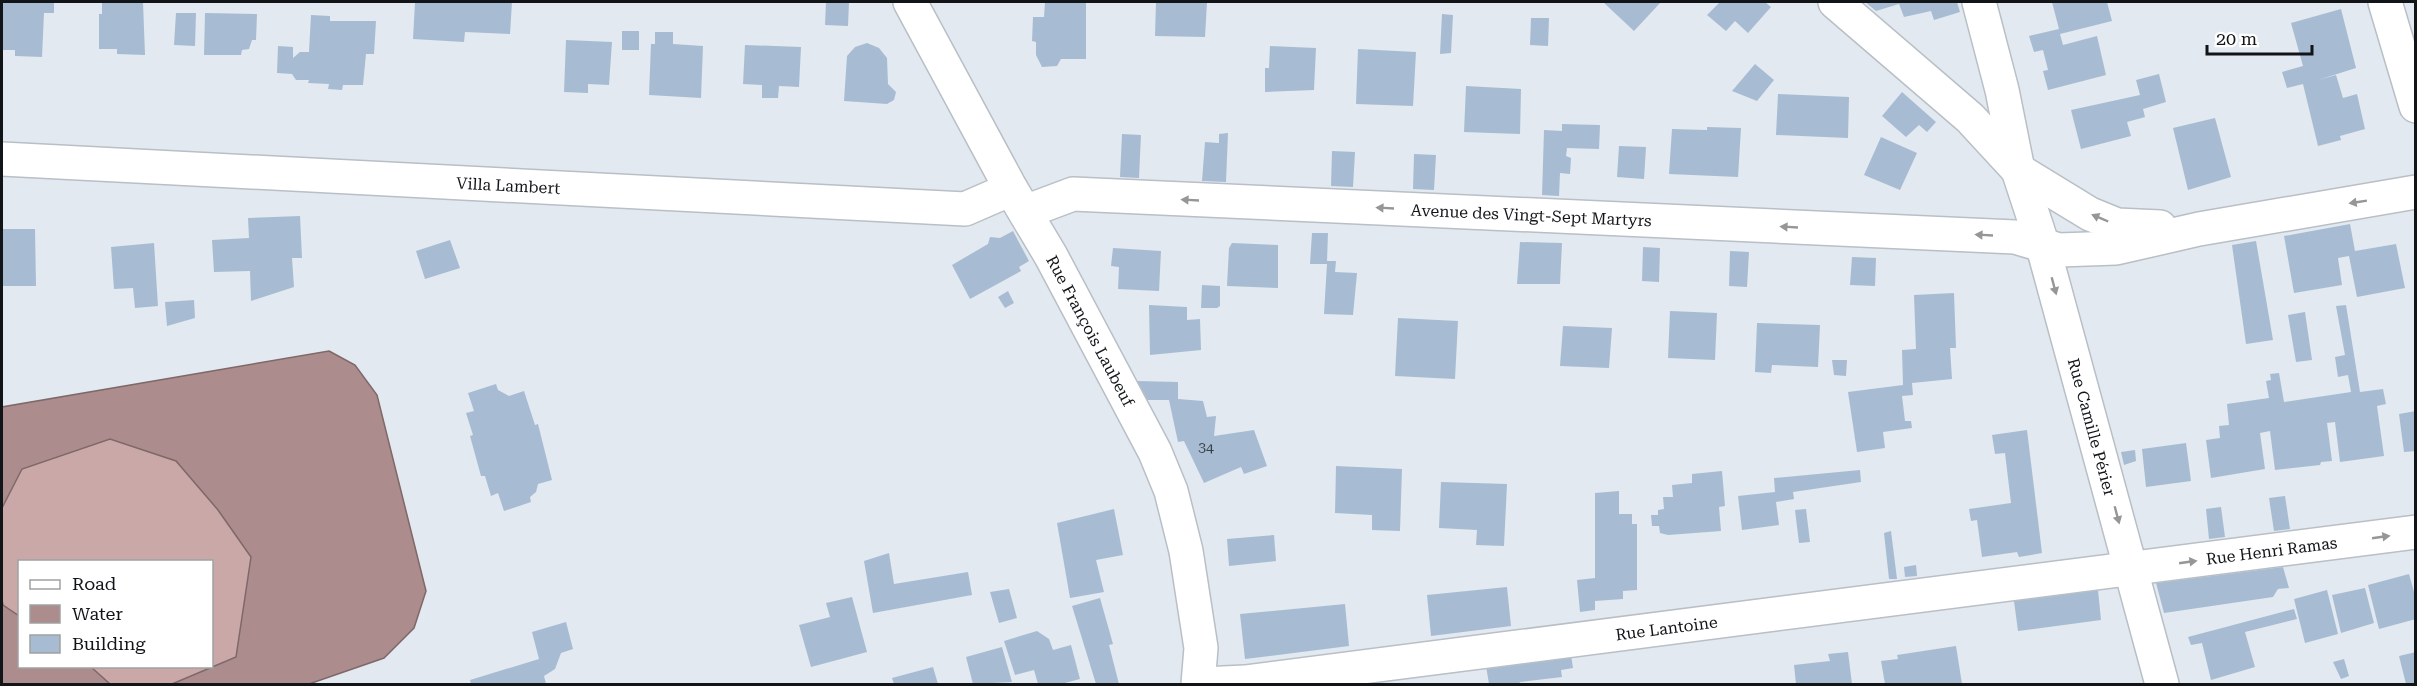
<svg xmlns="http://www.w3.org/2000/svg" width="2417" height="686" font-family="'Roboto Serif',serif">
  <style>
    .forest { fill: #caa8a8 }
    .water { fill: #ad8c8d; stroke: #7e686a; stroke-width: 1.5 }
    .building { fill: #a7bcd3 }
    .lines { fill: none; stroke-linecap: round; stroke-linejoin: round }
    .minor-casing { stroke: #b9bfc6; stroke-width: 36 }
    .minor { stroke: #fff; stroke-width: 33 }
    .oneway { fill: #949697 }
    .labels { text-anchor: middle; stroke-width: 4.5; stroke-linejoin: round; paint-order: stroke }
    .number-label { font-size: 14px; fill: #373f46 }
    .street-label { font-size: 16px; fill: #121517; stroke: #fff }
  </style>
  <rect width="100%" height="100%" fill="#e2e9f0"/>
  <path class="forest" d="M110,439l67,22 41,49 33,47 -15,100 -64,27h-62l-19,-17 121,-1v-104h-192l-1,54 -17,-11v-97l20,-39z"/>
  <path class="water" d="M329,351l26,14 22,30 49,196 -12,37 -30,30 -75,26h-137l64,-27 15,-100 -33,-47 -42,-49 -66,-22 -88,30 -20,39v-101z
    M2,600l1,5 16,11 1,50 71,1 19,17h-108z"/>
  <path class="building" d="M2,2h52v11h-10l-2,44 -27,-1v-6h-13z
    M102,2h41l2,53 -28,-1v-5h-18v-35h3z
    M415,2h97l-2,32 -45,-2 -1,10 -51,-3z
    M826,2h23l-1,24 -23,-1z
    M1045,2h41v57h-25l-4,7 -15,1 -6,-12v-13l-4,-1 1,-24h11z
    M1156,2h51l-2,35 -50,-1z
    M1603,2h58l-27,29z
    M1720,2h45l6,5 -23,26 -13,-12 -9,10 -19,-16z
    M1865,2h92l3,10 -26,8 -3,-9 -27,6 -5,-13 -23,7z
    M2052,2h55l5,19 -52,13 3,11 34,-9 9,39 -58,15 -5,-19 5,-1 -5,-20 -9,2 -5,-16 30,-7z
    M2341,9l15,59 -38,12 18,-5 7,23 14,-4 8,35 -25,7 1,4 -23,6 -15,-62 -16,4 -5,-16 21,-6 -12,-43z
    M176,13h20l-1,33 -21,-1z
    M205,13l52,1 -1,26h-4l-3,9 -7,1 -1,5h-37z
    M1442,14l11,1 -2,38 -11,1z
    M311,15l19,1v5h46l-2,33h-8l-3,31h-20l-1,5 -14,-1 1,-5 -21,-1 1,-3h-13l-4,-6 -15,-1 1,-27 15,1v11l7,-6h9z
    M1531,18h18l-1,28 -18,-1z
    M622,31h17v19h-17z
    M655,32h18v12l30,2 -2,52 -52,-3 2,-51h4z
    M566,40l46,2 -3,43 -21,-1v9l-24,-1z
    M867,43l12,5 8,10 1,26 8,8 -2,8 -7,4 -43,-3 3,-45 8,-9z
    M745,45l56,2 -2,40 -20,-1 -1,12h-16v-13l-19,-1z
    M1270,46l46,2 -2,42 -49,2v-24h4z
    M1358,49l58,3 -3,54 -57,-2z
    M1755,64l19,16 -17,21 -25,-10z
    M2159,74l7,28 -23,7 2,8 -18,5 4,14 -50,13 -10,-39 69,-15 -4,-15z
    M1466,86l55,3 -1,45 -56,-2z
    M1902,92l34,30 -9,10 -8,-7 -13,12 -24,-21z
    M1778,94l71,3 -1,41 -72,-3z
    M2215,118l16,59 -43,13 -15,-62z
    M1562,124l38,1 -1,24 -32,-1 -1,8 5,2 -1,16 -10,-1 -1,23 -17,-1 2,-65 18,1z
    M1707,127l34,1 -3,49 -69,-3 3,-45 35,1z
    M1228,133l-2,49 -24,-1 3,-39 14,1v-9z
    M1122,134l19,1 -2,43 -19,-1z
    M1881,137l36,16 -17,37 -36,-15z
    M1619,146l27,1 -2,32 -27,-2z
    M1332,151l23,1 -2,35 -22,-1z
    M1414,154l22,1 -2,35 -21,-1z
    M300,216l2,42h-10l2,29 -43,14 -1,-30 -36,1 -2,-32 37,-2 -1,-20z
    M2350,224l5,27 41,-7 9,44 -48,9 -8,-41 -11,2 4,27 -48,8 -10,-57z
    M2,229h33l1,57h-34z
    M1013,231l16,30 -10,6 2,4 -51,28 -18,-34 36,-21 2,-7 10,1z
    M1312,233h16l-1,28h9l-1,11 22,1 -4,42 -29,-1 3,-50h-17z
    M450,240l10,28 -35,11 -9,-28z
    M2256,241l17,99 -27,4 -14,-99z
    M1520,242l42,1 -2,41h-43z
    M154,243l4,63 -23,2 -2,-20 -19,1 -3,-42z
    M1232,243l46,2v43l-51,-2 2,-38z
    M1643,247l17,1 -1,34 -17,-1z
    M1113,248l48,3 -2,40 -41,-2 1,-22 -8,-1z
    M1730,251l19,1 -2,35 -18,-1z
    M1852,257l24,1 -1,28 -25,-1z
    M1202,285l18,1v20l-3,2h-16z
    M1008,291l6,12 -9,5 -7,-11z
    M1954,293l2,55h-6l2,31 -40,4 1,12 -11,1 3,25h6l1,7 -29,4 2,16 -28,4 -9,-60 55,-7 -1,-35 14,-1 -2,-54z
    M194,300l1,18 -28,8 -2,-24z
    M1149,305l38,2v13l13,-1 1,31 -51,5z
    M2346,305l14,87 23,-3 3,15 -9,2 7,50 -44,6 -5,-40 -8,1 5,38 -11,1 -1,3 -45,5 -5,-39 -10,2 5,36 -54,9 -5,-38 14,-2 -1,-12 10,-1 -2,-21 42,-6 -3,-17 5,-1 -1,-6 9,-1 5,29 67,-10 -3,-17 -10,2 -3,-20 10,-2 -9,-49z
    M1670,311l47,2 -2,47 -47,-2z
    M2305,312l7,48 -16,2 -8,-47z
    M1398,318l60,3 -3,58 -60,-3z
    M1757,323l63,2 -2,42 -46,-2 -1,8 -16,-1z
    M1563,326l49,2 -3,40 -49,-2z
    M1832,360h15l-1,16 -12,-1z
    M1136,381l42,1v17l25,2 4,16 9,-1 -2,20 40,-6 13,36 -23,8 -3,-7 -37,16 -20,-42 -6,1 -9,-42h-22z
    M496,384l2,6 11,6 15,-5 11,34 3,-1 14,56 -14,4 -2,8 -6,5 1,5 -27,9 -6,-18 -7,3 -6,-20h-4l-11,-40 3,-1 -7,-22 8,-2 -6,-18z
    M2416,411v40l-12,1 -5,-38z
    M2027,430l15,123 -23,4 -2,-5 -35,5 -5,-37 -6,1 -2,-12 42,-6 -6,-50 -10,1 -3,-19z
    M2186,443l5,38 -45,6 -4,-38z
    M2135,450l1,11 -12,4 -3,-13z
    M1336,466l66,3 -2,62 -28,-1v-15l-37,-2z
    M1860,470l1,12 -68,10 1,7 -18,3 3,23 -37,5 -4,-34 37,-4 -1,-14z
    M1722,471l3,35 -6,1 2,24 -53,4 -8,-2 -1,-7h-7l-1,-11h7v-5l6,-1 -1,-12h10l-1,-12 20,-2v-9z
    M1441,482l66,2 -3,62 -28,-1 1,-15 -38,-2z
    M1619,491v23h13v10h5v66l-14,1v8l-28,2v9l-15,2 -3,-32 18,-2v-85z
    M2285,496l5,33 -16,2 -5,-33z
    M2221,507l4,30 -16,2 -3,-30z
    M1114,509l9,46 -27,5 8,32 -34,6 -13,-75z
    M1806,509l4,33 -11,1 -4,-33z
    M1891,531l6,48h-8l-5,-46z
    M1274,535l2,26 -47,5 -2,-27z
    M889,553l5,31 74,-12 4,23 -99,18 -9,-52z
    M1916,565l1,11 -12,1 -1,-10z
    M2283,567l6,21 -11,1 -5,8 -109,16 -8,-30z
    M2409,574l7,25v20l-37,10 -11,-44z
    M1507,587l4,39 -80,10 -4,-41z
    M2365,588l9,35 -33,10 -9,-38z
    M1009,589l8,29 -18,5 -9,-31z
    M2098,590l3,30 -83,11 -4,-30z
    M2327,590l11,44 -33,9 -11,-44z
    M852,597l15,55 -56,15 -12,-42 31,-8 -4,-14z
    M1100,598l13,46 -4,1 10,39h-23l-24,-78z
    M1345,604l4,42 -104,13 -5,-45z
    M2294,609l3,10 -52,13 10,35 -44,13 -9,-37 -11,2 -3,-8z
    M566,622l7,27 -12,4 -6,16 -11,7 2,8h-75l-1,-4 69,-21 -7,-27z
    M1037,631l12,8 4,11 18,-5 9,34 -19,5h-23l-4,-14 -19,5 -11,-34z
    M1956,646l6,38h-77l-4,-23 17,-2 -1,-4z
    M1002,647l10,35 -39,2 -7,-27z
    M1848,652l4,32h-56l-2,-19 36,-4 -2,-7z
    M2416,652v32h-10l-7,-28z
    M1571,655l2,13 -12,2 1,7 -42,5 -1,2h-30l-3,-18z
    M2344,659l5,17 -8,3 -8,-17z
    M933,667l5,17h-44l-2,-6z"/>
  <g class="lines">
    <defs>
      <g id="minor">
        <path id="s1" d="M910,2l101,187 40,67 104,196 16,39 15,60 15,97 -3,36"/>
        <path d="M1835,2l135,116 48,52 72,44 27,11 43,2"/>
        <path id="s2" d="M1979,2l23,88 16,80 24,73 120,441"/>
        <path d="M2385,2l31,104"/>
        <path id="s3" d="M2,159l963,50 46,-20"/>
        <path id="s4" d="M1025,212l48,-18 942,43 44,13 57,-2 83,-19 217,-37"/>
        <path id="s5" d="M1202,684l43,-2 1171,-150"/>
      </g>
    </defs>
    <use href="#minor" class="minor-casing"/>
    <use href="#minor" class="minor"/>
  </g>
  <defs><path id="oneway-solid" d="M-6-.8H1V-3.2L6.5 0L1 3.2V.8H-6Z" transform="scale(1.5)"/></defs>
  <g class="oneway">
    <use href="#oneway-solid" transform="translate(1190 200) rotate(-177)"/>
    <use href="#oneway-solid" transform="translate(2358 202) rotate(171)"/>
    <use href="#oneway-solid" transform="translate(1385 208) rotate(-177)"/>
    <use href="#oneway-solid" transform="translate(2100 218) rotate(-157)"/>
    <use href="#oneway-solid" transform="translate(1789 227) rotate(-177)"/>
    <use href="#oneway-solid" transform="translate(1984 235) rotate(-177)"/>
    <use href="#oneway-solid" transform="translate(2054 286) rotate(75)"/>
    <use href="#oneway-solid" transform="translate(2117 515) rotate(75)"/>
    <use href="#oneway-solid" transform="translate(2381 537) rotate(-8)"/>
    <use href="#oneway-solid" transform="translate(2188 562) rotate(-8)"/>
  </g>
  <g class="labels">
    <g class="number-label">
      <text x="1206" y="452">34</text>
    </g>
    <g class="street-label">
      <text dy="6" stroke="none"><textPath href="#s3" startOffset="507">Villa Lambert</textPath></text>
      <text dy="6" stroke="none"><textPath href="#s4" startOffset="510">Avenue des Vingt-Sept Martyrs</textPath></text>
      <text dy="6" stroke="none"><textPath href="#s1" startOffset="375">Rue François Laubeuf</textPath></text>
      <text dy="6" stroke="none"><textPath href="#s2" startOffset="440">Rue Camille Périer</textPath></text>
      <text dy="6" stroke="none"><textPath href="#s5" startOffset="1078">Rue Henri Ramas</textPath></text>
      <text dy="6" stroke="none"><textPath href="#s5" startOffset="468">Rue Lantoine</textPath></text>
    </g>
  </g>
  <rect width="2417" height="686" fill="none" stroke="#121517" stroke-width="6"/>
  <rect x="18" y="560" width="195" height="108" fill="#ffffff" stroke="#a0a1a2" stroke-width="1.5"/>
  <rect x="30" y="580" width="30" height="9" fill="#ffffff" stroke="#a0a1a2" stroke-width="1.5"/>
  <text x="72" y="590" font-size="18" fill="#121517">Road</text>
  <rect x="30" y="605" width="30" height="18" fill="#ad8c8d" stroke="#a0a1a2" stroke-width="1.5"/>
  <text x="72" y="620" font-size="18" fill="#121517">Water</text>
  <rect x="30" y="635" width="30" height="18" fill="#a7bcd3" stroke="#a0a1a2" stroke-width="1.5"/>
  <text x="72" y="650" font-size="18" fill="#121517">Building</text>
  <path d="M2207 45v9h105v-9" fill="none" stroke="#121517" stroke-width="3"/>
  <text x="2216" y="45" font-size="18" fill="#121517" stroke="#ffffff" stroke-width="4.5" paint-order="stroke">20 m</text>
</svg>
